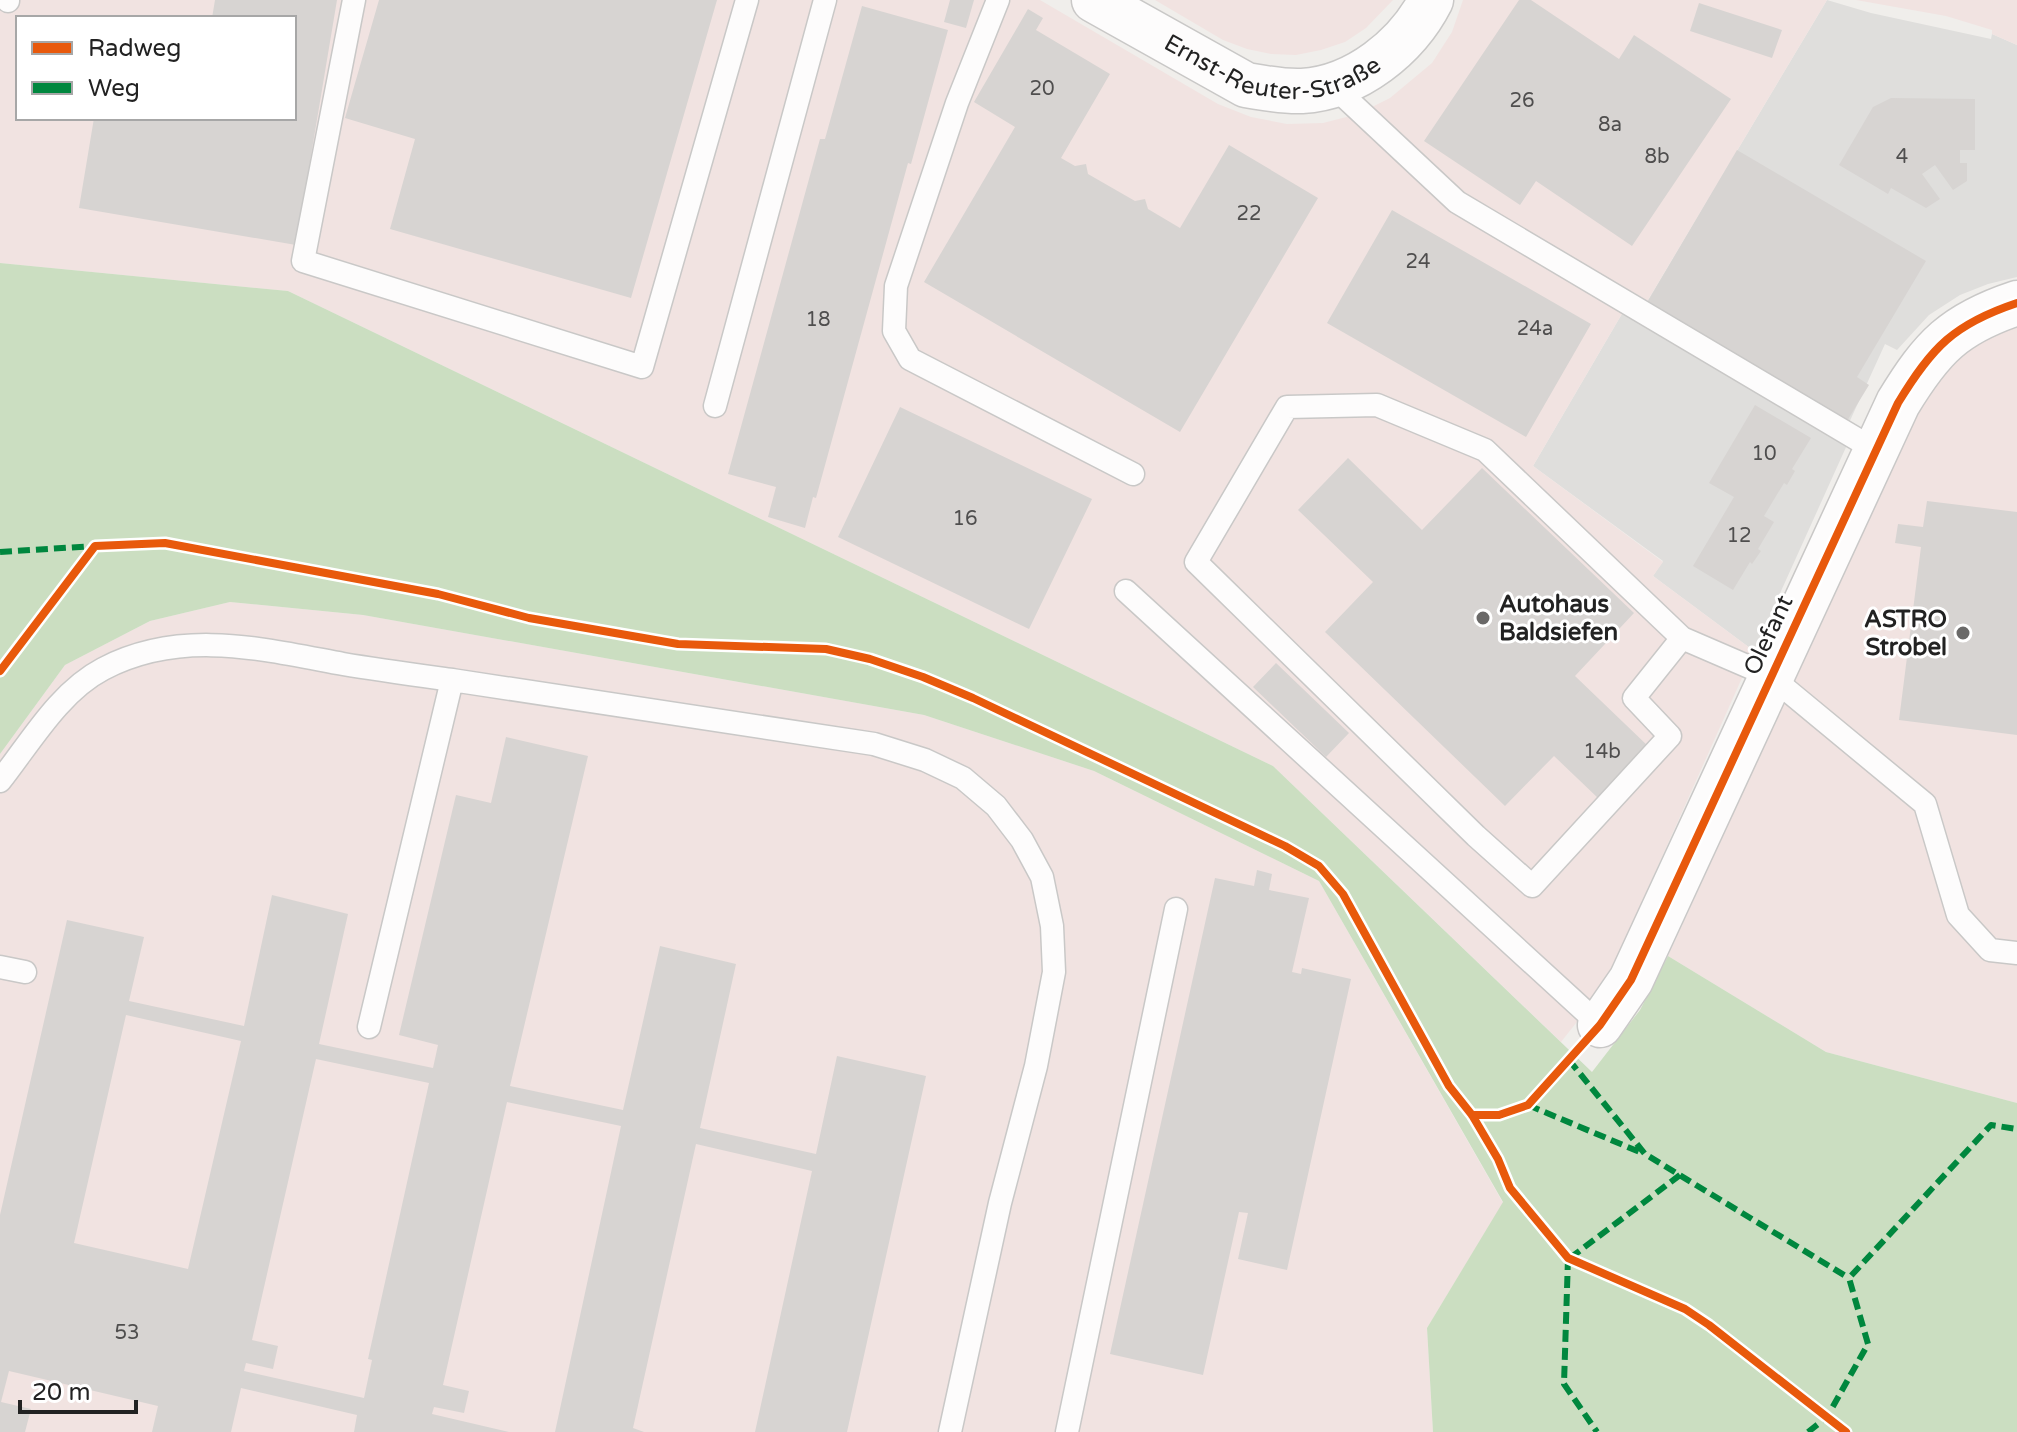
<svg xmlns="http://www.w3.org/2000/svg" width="2017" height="1432" font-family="'Varela Round',sans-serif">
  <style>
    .residential { fill: #dfdedc }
    .commercial { fill: #f1e3e1; fill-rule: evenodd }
    .forest { fill: #cbdec1 }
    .building { fill: #d7d4d2; fill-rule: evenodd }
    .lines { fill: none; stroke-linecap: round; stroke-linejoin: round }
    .lane-casing { stroke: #c9c8c7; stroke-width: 25 }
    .street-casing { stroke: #c9c8c7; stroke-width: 47 }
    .lane { stroke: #fdfcfc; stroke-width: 22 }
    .street { stroke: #fdfcfc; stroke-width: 44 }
    .quiet { stroke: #00873e; stroke-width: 6; stroke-dasharray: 12 6; stroke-linecap: butt }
    .cycleway-casing { stroke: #fff; stroke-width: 13 }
    .cycleway { stroke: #e8590c; stroke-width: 8 }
    .poi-dot { fill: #6a6968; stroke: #fff; stroke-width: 3 }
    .labels { text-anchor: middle; stroke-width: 6; stroke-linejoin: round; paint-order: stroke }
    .number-label { font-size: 20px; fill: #4f4e4e }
    .street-label { font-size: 24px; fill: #222; stroke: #fff }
    .poi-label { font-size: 24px; font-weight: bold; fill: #222; stroke: #fff; text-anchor: start }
  </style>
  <rect width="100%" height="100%" fill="#f0eeeb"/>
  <path class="residential" d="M1827,0l44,13 120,26 1,-5 25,11v232l-29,7 -28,11 -31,20 -32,35 -12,-6 -37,81 -203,-120z
    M1623,312l224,133 -93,206 -101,-75 10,-15 -130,-95z"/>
  <path class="commercial" d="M0,0h1040l178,104 33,13 36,7 36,-1 35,-9 32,-16 42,-35 20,-31 11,-32h364l-182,305 -22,7 -90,154 130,96 -10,14 101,75 -151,338 -42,53 -288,-276 -985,-475 -288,-28zM18,18h276v100h-276z
    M1155,0h238l-27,28 -21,14 -24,8 -25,5 -25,-1 -24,-5 -24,-9z
    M1856,0h161v45l-25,-11v-4l-46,-14z
    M2017,327v776l-191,-51 -158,-96 251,-548 36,-49 33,-22z
    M230,602l133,13 561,100 170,56 225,110 184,322 -76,125 6,104h-1433v-678l65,-89 85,-44z"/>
  <path class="forest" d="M0,263l288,28 985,475 319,306 48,-62 28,-54 158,96 191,51v329h-584l-6,-104 76,-126 -184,-321 -225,-110 -170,-56 -561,-100 -133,-13 -80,19 -85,44 -65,89z"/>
  <path class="building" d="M215,0h122l-41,245 -217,-37 15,-90h200v-100h-82z
    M379,0h338l-86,298 -241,-69 25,-90 -70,-21z
    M950,0h24l-8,28 -22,-6z
    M1519,0h12l88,59 15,-24 97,64 -99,147 -96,-65 -16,24 -96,-64z
    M1699,3l83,27 -10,28 -82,-27z
    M862,6l86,24 -37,134 -3,-1 -92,335 -3,-1 -8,31 -37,-11 8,-30 -48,-13 92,-335h5z
    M1028,9l15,9 -7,12 74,44 -49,84 14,8 11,-2 2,10 47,27 10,-2 3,10 32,19 49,-83 89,53 -138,234 -256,-150 91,-155 -41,-25z
    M1891,98l84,1v51h-15v13h7v18l-14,9 -18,-25 -13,9 18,25 -14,9 -35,-20 -3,6 -49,-29 34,-58z
    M1737,150l189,111 -69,116 12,8 -22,36 -199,-120z
    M1392,210l199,114 -65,113 -199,-114z
    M1755,405l56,33 -19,31 3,2 -8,14 -3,-2 -20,33 10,6 -16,27 3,2 -9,13 -2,-2 -17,28 -40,-24 41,-69 -25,-14z
    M900,407l192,92 -63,130 -191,-92z
    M1348,458l74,72 60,-62 152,145 -59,63 74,71 -50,52 -45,-43 -49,50 -180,-174 48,-50 -75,-72z
    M1927,501l90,11v223l-118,-15 22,-173 -26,-4 3,-19 25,3z
    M1276,663l73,70 -23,24 -73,-70z
    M506,737l82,19 -78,330 113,24 37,-164 76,18 -36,164 116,26 21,-98 89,20 -79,356h-92l57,-261 -116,-27 -63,284 11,4h-89l66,-306 -114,-24 -64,283 26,6 -5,22 -30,-6 -2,7 77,18h-155l3,-17 -116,-27 -10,44h-79l6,-26 -149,-35 -8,31 30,7 -6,23h-25v-217l67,-295 77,17 -15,64 115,25 28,-131 76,19 -29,130 114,24 5,-23 -39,-10 57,-240 35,8zM126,1015l115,26 -53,228 -114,-26zM316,1059l113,24 -61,276 4,1 -8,38 -120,-27 2,-8 27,6 5,-23 -26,-6z
    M1257,870l15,4 -3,16 40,8 -17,74 9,2 1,-6 49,11 -64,291 -49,-11 10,-46 -9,-1 -36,163 -93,-21 105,-476 39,8z"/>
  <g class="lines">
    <defs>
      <path id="lane" d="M354,0l-51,261 339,106 105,-367
        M998,0l-41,103 -61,183 -2,45 16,28 223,115
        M8,1v-1
        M1333,86l124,116 420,249
        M715,406l110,-406
        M1126,591l474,434
        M1682,638l-48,60 36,38 -138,150 -56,-50 -280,-274 91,-155 90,-2 108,45 197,188 88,38 155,128 33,111 32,35 27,3
        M0,781c30,-38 59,-89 103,-112 78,-41 159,-20 240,-5 36,6 73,11 109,16
        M0,967l25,5
        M369,1027l83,-347 422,64 51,16 38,18 33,28 26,34 20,37 10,49 2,46 -18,94 -36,137 -50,229
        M1067,1432l109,-523"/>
      <g id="street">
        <path id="s1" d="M1094,0l152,85c19,3 37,7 56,6 54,-3 105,-44 129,-91"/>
        <path d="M1600,1025l31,-45 267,-577c34,-56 56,-79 119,-100"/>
      </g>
    </defs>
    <use href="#lane" class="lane-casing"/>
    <use href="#street" class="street-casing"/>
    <use href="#lane" class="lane"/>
    <use href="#street" class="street"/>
    <path class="quiet" d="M0,552l95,-6
      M1569,1060l76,94 204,124
      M1528,1105l114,48
      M1568,1258l-4,126 33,48
      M1570,1258l110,-83
      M1808,1432l19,-15 41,-73 -19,-66 142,-153 26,4"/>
    <defs>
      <path id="cycleway" d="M0,671l95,-125 70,-3 273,51 91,24 149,26 148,5 44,10 53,18 50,21 312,148 34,20 24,28 106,192 23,29 26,44 12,29 58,70 117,51 24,16 137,107
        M1472,1115h27l29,-10 72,-80 31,-45 267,-577c34,-56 56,-79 119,-100"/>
    </defs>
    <use href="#cycleway" class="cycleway-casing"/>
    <use href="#cycleway" class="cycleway"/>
  </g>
  <g class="poi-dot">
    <circle cx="1483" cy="618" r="8"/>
    <circle cx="1963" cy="633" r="8"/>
  </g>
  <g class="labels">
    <g class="number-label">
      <text x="1042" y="95">20</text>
      <text x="1522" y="107">26</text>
      <text x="1610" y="131">8a</text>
      <text x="1657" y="163">8b</text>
      <text x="1902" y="163">4</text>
      <text x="1249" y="220">22</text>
      <text x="1418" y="268">24</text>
      <text x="818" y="326">18</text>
      <text x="1535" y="335">24a</text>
      <text x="1764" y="460">10</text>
      <text x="965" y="525">16</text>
      <text x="1739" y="542">12</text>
      <text x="1602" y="758">14b</text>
      <text x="127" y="1339">53</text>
    </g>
    <g class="street-label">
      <text dy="8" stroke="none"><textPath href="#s1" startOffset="198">Ernst-Reuter-Straße</textPath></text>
      <text transform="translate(1768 635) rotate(-65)" y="8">Olefant</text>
    </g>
    <g class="poi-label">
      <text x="1499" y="612">Autohaus<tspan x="1499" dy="28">Baldsiefen</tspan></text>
      <text x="1947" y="627" text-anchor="end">ASTRO<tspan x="1947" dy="28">Strobel</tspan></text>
    </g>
  </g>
  <rect x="16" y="16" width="280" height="104" fill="#ffffff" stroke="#a7a7a7" stroke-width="2"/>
  <rect x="32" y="42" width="40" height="12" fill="#e8590c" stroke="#a7a7a7" stroke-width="2"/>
  <text x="88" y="56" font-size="24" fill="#222222">Radweg</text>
  <rect x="32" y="82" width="40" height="12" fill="#00873e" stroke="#a7a7a7" stroke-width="2"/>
  <text x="88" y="96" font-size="24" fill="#222222">Weg</text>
  <path d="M20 1400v12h116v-12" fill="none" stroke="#222222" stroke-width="4"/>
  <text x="32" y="1400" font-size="24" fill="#222222" stroke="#ffffff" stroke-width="6" paint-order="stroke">20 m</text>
</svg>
